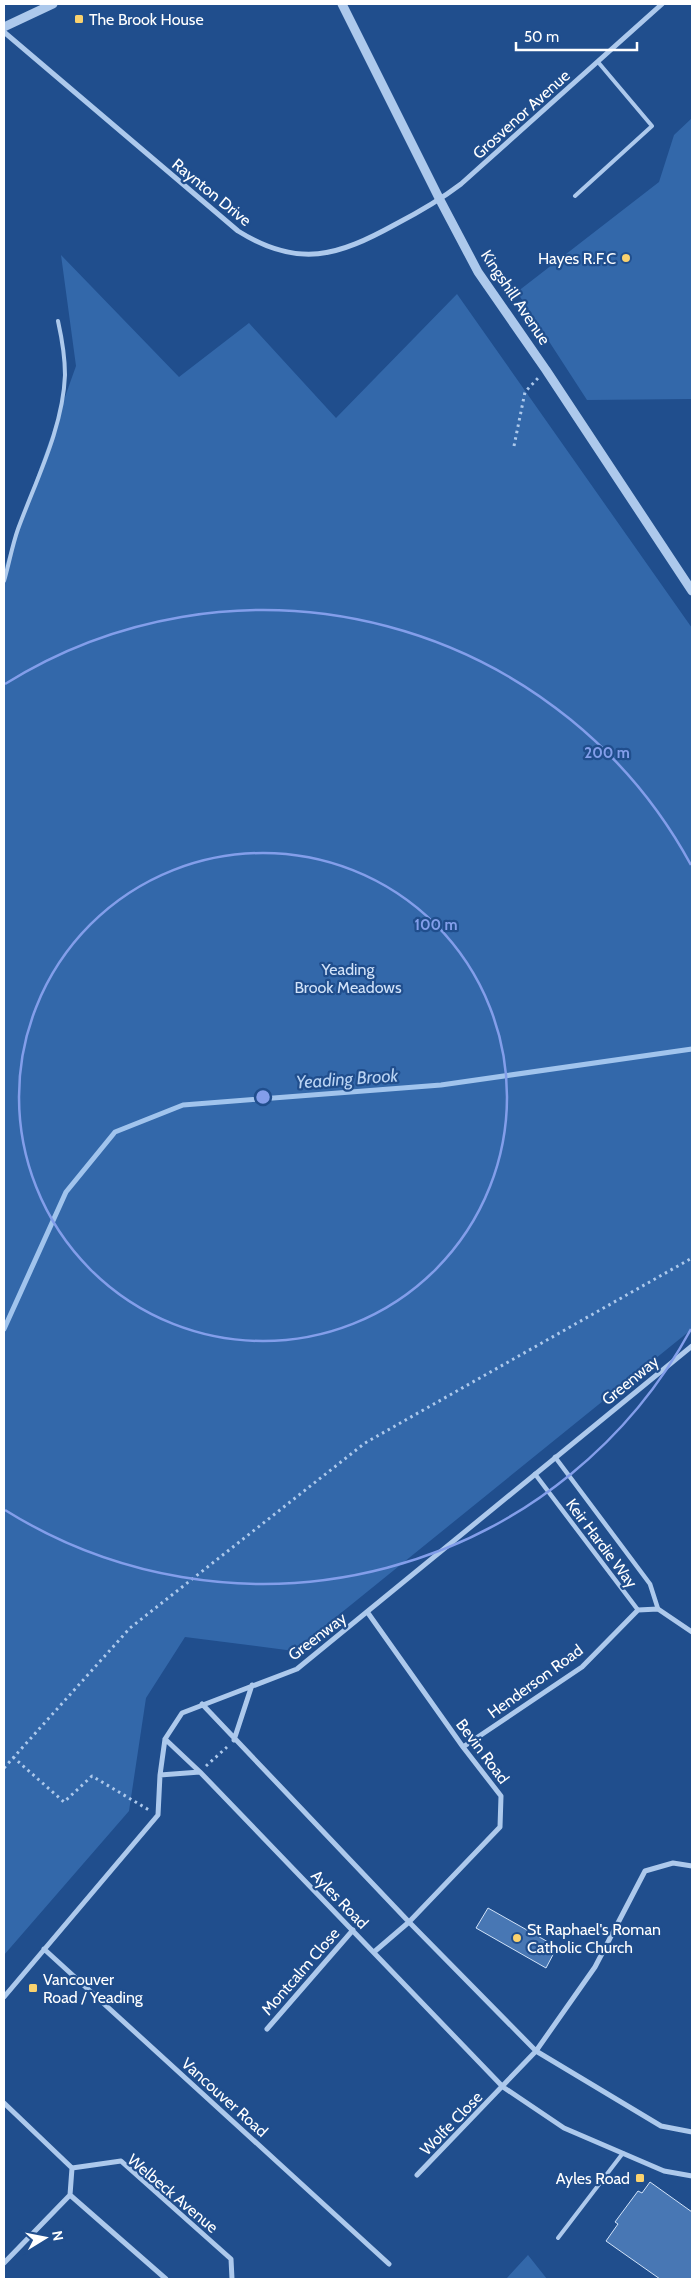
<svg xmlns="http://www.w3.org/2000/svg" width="696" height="2283" font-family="Cabin,sans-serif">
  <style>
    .green { fill: #3368aa }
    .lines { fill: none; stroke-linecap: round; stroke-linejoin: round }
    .stream { stroke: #a1c4ed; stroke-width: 5 }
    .building { fill: #4877b4; stroke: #d2e3f9 }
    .path { stroke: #adc9ec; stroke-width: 3; stroke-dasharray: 2.5 4; stroke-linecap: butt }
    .service { stroke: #adc9ec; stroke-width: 4 }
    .pedestrian { stroke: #adc9ec; stroke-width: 4.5 }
    .minor { stroke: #adc9ec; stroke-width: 5 }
    .tertiary { stroke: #adc9ec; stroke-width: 9 }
    .ring { fill: none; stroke: #839eea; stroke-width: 2.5 }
    .poi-dot { fill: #fad26e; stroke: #204e8d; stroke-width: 2 }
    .labels { text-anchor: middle; stroke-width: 4.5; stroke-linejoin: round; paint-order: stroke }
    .poi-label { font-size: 16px; fill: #fff; stroke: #204e8d; text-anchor: start }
    .street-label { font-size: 16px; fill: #fff; stroke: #204e8d }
    .park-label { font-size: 16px; fill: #d2e3f9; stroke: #204e8d }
    .water-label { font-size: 18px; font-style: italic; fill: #b9d3f3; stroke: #204e8d }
    .centre { fill: #839eea; stroke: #204e8d; stroke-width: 2.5 }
    .ring-label { font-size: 15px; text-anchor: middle; font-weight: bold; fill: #839eea; stroke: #204e8d; stroke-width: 4.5; stroke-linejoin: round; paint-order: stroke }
  </style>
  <rect width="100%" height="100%" fill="#204e8d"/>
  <path class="green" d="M692,118v281l-105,1 -70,-108 142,-110 15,-47z
    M61,255l118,122 70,-54 87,95 121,-124 235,334v701l-398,322 -109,-14 -39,61 -17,113 -125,144v-1387l72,-202z
    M528,2255l19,24h-41z"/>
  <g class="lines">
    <path class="stream" d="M4,1329l62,-137 49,-60 68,-27 258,-20 251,-36"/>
  </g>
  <path class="building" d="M488,1908l69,39 -11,21 -70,-40z
    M650,2182l42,30v67h-32l-54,-38 12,-17 -3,-2 23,-31 4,2z"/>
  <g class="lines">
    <path class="path" d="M514,446l11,-54 14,-15
      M13,1757l51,45 28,-26 57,34
      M206,1766l21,-19
      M4,1768l126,-140 235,-185 327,-185"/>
    <path class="service" d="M575,196l77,-70 -54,-64
      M4,581c5,-17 8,-35 14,-52 18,-49 45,-101 47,-154 0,-19 -3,-36 -7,-54
      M558,2238l65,-85"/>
    <path class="pedestrian" d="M555,1457l95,127 8,25
      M535,1474l103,136"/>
    <path class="minor" d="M4,32l234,199c61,38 100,25 158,-7 23,-12 44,-24 65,-40l201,-180
      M368,1613l95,134 38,49 -1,31 -91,95 -35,30
      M202,1704l207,218 127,129 125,75 31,6
      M165,1739l35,33
      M234,1740l18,-55
      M463,1747l119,-80 56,-57 20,-1 34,23
      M160,1775l40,-3 303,315 61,41 100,43 28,5
      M44,1949l345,315
      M4,1997l154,-182 2,-40 5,-36 17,-26 115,-44 395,-323
      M267,2029l86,-99
      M4,2103l68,65
      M72,2168l49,-7 110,98 1,20
      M72,2168l-2,27 96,84
      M417,2175l119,-124 59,-84 50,-96 28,-8 19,3
      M4,2263l66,-68"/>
    <path class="tertiary" d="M342,4l98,196 38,72 68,98 146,221
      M4,27l49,-23"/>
  </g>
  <g class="ring">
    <circle cx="263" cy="1097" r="244"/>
    <path d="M691 1329A487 487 0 0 1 5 1510M5 684A487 487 0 0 1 691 865"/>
  </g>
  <g class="poi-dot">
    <rect x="74" y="14" width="10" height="10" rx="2.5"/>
    <circle cx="626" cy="258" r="5"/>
    <circle cx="517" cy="1938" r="5"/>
    <rect x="28" y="1983" width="10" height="10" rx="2.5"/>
    <rect x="635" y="2173" width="10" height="10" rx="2.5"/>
  </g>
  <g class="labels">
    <g class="poi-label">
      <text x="89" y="25">The Brook House</text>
      <text x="616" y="264" text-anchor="end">Hayes R.F.C</text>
      <text x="527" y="1935">St Raphael's Roman<tspan x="527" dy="18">Catholic Church</tspan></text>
      <text x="43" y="1985">Vancouver<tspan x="43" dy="18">Road / Yeading</tspan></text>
      <text x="630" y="2184" text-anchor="end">Ayles Road</text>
    </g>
    <g class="street-label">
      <text transform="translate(521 114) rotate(-42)" y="6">Grosvenor Avenue</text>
      <text transform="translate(212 192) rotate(39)" y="6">Raynton Drive</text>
      <text transform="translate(516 297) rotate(56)" y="6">Kingshill Avenue</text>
      <text transform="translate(630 1380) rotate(-39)" y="6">Greenway</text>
      <text transform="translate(602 1543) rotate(53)" y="6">Keir Hardie Way</text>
      <text transform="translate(317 1636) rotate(-37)" y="6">Greenway</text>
      <text transform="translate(535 1681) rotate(-36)" y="6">Henderson Road</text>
      <text transform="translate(483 1751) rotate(53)" y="6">Bevin Road</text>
      <text transform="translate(340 1899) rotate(46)" y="6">Ayles Road</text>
      <text transform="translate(300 1971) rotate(-49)" y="6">Montcalm Close</text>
      <text transform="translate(225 2097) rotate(42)" y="6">Vancouver Road</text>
      <text transform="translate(451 2123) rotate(-46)" y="6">Wolfe Close</text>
      <text transform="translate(173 2193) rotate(40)" y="6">Welbeck Avenue</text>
    </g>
    <g class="park-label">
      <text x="348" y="975">Yeading<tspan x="348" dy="18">Brook Meadows</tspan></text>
    </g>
    <g class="water-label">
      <text transform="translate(347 1079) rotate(-4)" y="6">Yeading Brook</text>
    </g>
  </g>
  <circle cx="263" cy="1097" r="8" class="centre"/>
  <g class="ring-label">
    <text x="607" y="758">200 m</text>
    <text x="436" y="930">100 m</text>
  </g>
  <rect width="696" height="2283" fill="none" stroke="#ffffff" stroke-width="10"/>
  <g transform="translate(45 2238) rotate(80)" stroke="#204e8d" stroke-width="4" paint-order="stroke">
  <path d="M0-4L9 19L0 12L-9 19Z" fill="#ffffff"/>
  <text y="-8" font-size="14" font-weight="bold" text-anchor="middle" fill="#ffffff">N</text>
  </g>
  <path d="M516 42v8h121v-8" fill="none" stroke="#ffffff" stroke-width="2.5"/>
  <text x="524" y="42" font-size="15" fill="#ffffff" stroke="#204e8d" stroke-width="4" paint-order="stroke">50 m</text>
</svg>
